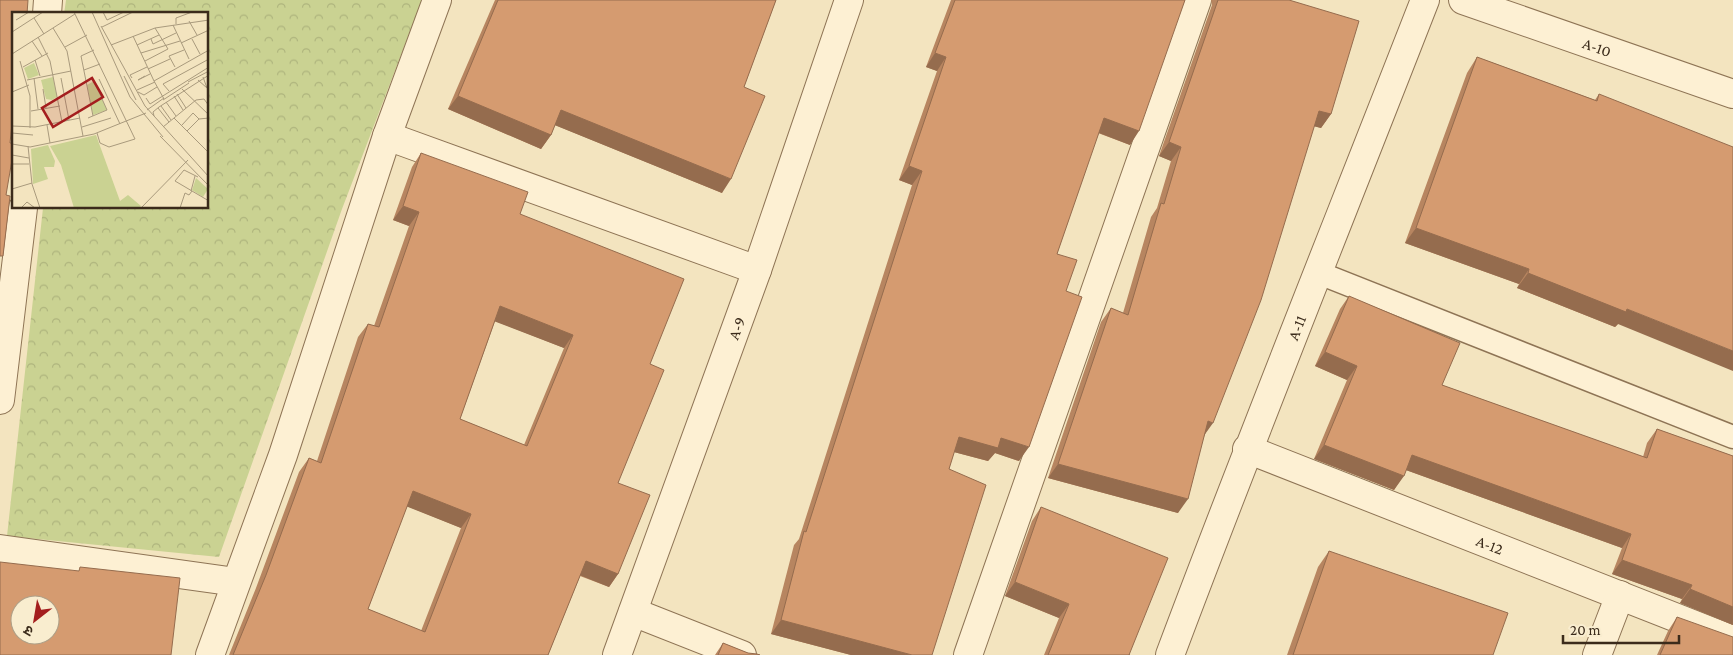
<svg xmlns="http://www.w3.org/2000/svg" width="1733" height="655" font-family="'Crimson Pro','Noto Sans Devanagari',serif">
  <style>
    .forest { fill: url(#forest-crowns) }
    .lines { fill: none; stroke-linecap: round; stroke-linejoin: round }
    .service-casing { stroke: #8e7455; stroke-width: 25 }
    .minor-casing { stroke: #8e7455; stroke-width: 30 }
    .service { stroke: #fdf0d3; stroke-width: 22 }
    .minor { stroke: #fdf0d3; stroke-width: 28 }
    .wall { fill: #b78560; fill-rule: evenodd }
    .shaded-wall { fill: #956c4e }
    .building { fill: #d59b70; stroke: #956c4e; fill-rule: evenodd }
    .labels { text-anchor: middle; stroke-width: 4; stroke-linejoin: round; paint-order: stroke }
    .street-label { font-size: 16px; fill: #3b2b1b; stroke: #f9edcf }
    .inset-road { fill: none; stroke: #a99a7d; stroke-width: 1 }
    .view { fill: #a41e1e; fill-opacity: 0.15; stroke: #a41e1e; stroke-width: 2.5 }
    .inset-edge { fill: none; stroke: #3b2b1b; stroke-width: 2.5 }
  </style>
  <defs>
    <pattern id="forest-crowns" width="20" height="18" patternUnits="userSpaceOnUse" patternTransform="scale(1.25)"><rect width="20" height="18" fill="#cad292"/><path d="M2 6a3 3 0 1 1 6 0M12 15a3 3 0 1 1 6 0" fill="none" stroke="#aeb47d"/></pattern>
  </defs>
  <rect width="100%" height="100%" fill="#f3e4bf"/>
  <path class="forest" d="M66,0h356l-80,209 -123,348 -212,-21 36,-328h165v-194h-144z"/>
  <g class="lines">
    <defs>
      <path id="service" d="M1319,273l414,164"/>
      <g id="minor">
        <path id="s1" d="M1463,0l270,94"/>
        <path d="M47,14l1,-14"/>
        <path d="M387,136l370,134"/>
        <path d="M0,400l23,-192"/>
        <path id="s2" d="M1247,449l486,191"/>
        <path d="M0,549l236,33"/>
        <path d="M633,612l109,43"/>
        <path d="M210,655l73,-200 104,-319 50,-136"/>
        <path id="s3" d="M617,655l140,-385 92,-270"/>
        <path d="M968,655l229,-655"/>
        <path id="s4" d="M1170,655c82,-219 170,-437 255,-655"/>
        <path d="M1597,655l23,-60"/>
      </g>
    </defs>
    <use href="#service" class="service-casing"/>
    <use href="#minor" class="minor-casing"/>
    <use href="#service" class="service"/>
    <use href="#minor" class="minor"/>
  </g>
  <path class="wall" d="M495,0h281l-32,87 -22,106 -167,-68 -4,10 -10,14 -93,-40z
    M951,0h234l-55,145 -32,-12 -41,121 9,37 -47,170 -24,-8 -7,8 -34,-9 -5,17 -17,186h-81l-80,-21 23,-89 5,-6 113,-354 -13,-5 38,-109 -11,-4z
    M1211,0h78l42,114 -10,14 -7,-2 -109,308 -27,79 -130,-35 53,-156 10,-14 12,5 28,-96 6,-9 14,-47 -12,-5 53,-151z
    M1477,57l118,43 4,-6 19,230 -3,3 -98,-39 2,-4 -114,-41 62,-170z
    M421,153l99,61 130,150 -32,119v91l-9,13 -29,-11 -32,79h-319l27,-67 43,-116 10,-14 8,3 41,-124 10,-13 6,2 35,-100 -16,-6 19,-53zM495,321l69,27 -40,97 -64,-26zM407,506l54,22 -40,103 -53,-22z
    M1349,296l93,89 201,72 4,-14 10,-14 76,27v169l-53,-22 2,-4 -70,-25 10,-26 -216,-78 -12,20 -80,-31 33,-79 -32,-14 25,-57z
    M1041,507l88,148h1h-86l15,-37 -54,-22 27,-75z
    M1329,551l164,104h-206l31,-88z
    M1677,617l56,38h-76l11,-24z
    M723,643l25,10 12,2h-45z"/>
  <path class="shaded-wall" d="M935,53l11,4 -9,14 -11,-4z
    M458,96l93,39 -10,14 -93,-40z
    M561,110l170,69 -9,14 -170,-69z
    M1319,111l12,3 -10,14 -12,-3z
    M1104,118l35,13 -9,14 -36,-14z
    M1169,142l12,5 -10,14 -12,-5z
    M909,166l13,5 -10,14 -13,-5z
    M403,206l16,6 -10,14 -16,-6z
    M1416,228l113,41 -10,15 -114,-41z
    M1528,273l99,36 106,42v20l-115,-47 -3,3 -98,-39z
    M500,306l73,29 -9,13 -73,-28z
    M1325,352l32,14 -10,14 -32,-14z
    M1208,421l5,2 -10,14z
    M959,437l42,1 28,9 -10,14 -24,-8 -7,8 -38,-10z
    M1324,445l80,31 -10,14 -80,-31z
    M1412,455l219,79 -9,14 -219,-79z
    M1058,464l130,35 -10,14 -130,-35z
    M413,491l58,23 -10,14 -58,-23z
    M1622,560l70,25 -10,14 -70,-25z
    M586,561l32,13 -9,13 -32,-13z
    M1015,582l54,22 -10,14 -54,-22z
    M1690,589l43,18v18l-53,-22z
    M781,620l131,35h-61l-80,-21z"/>
  <path class="building" d="M0,0h28l-1,14h-13v90l-4,39h4v5l-8,47 4,1 -7,60h-3z
    M498,0h278l-32,87 21,9 -34,83 -170,-69 -10,25 -93,-39z
    M955,0h230l-46,131 -35,-13 -47,136 20,6 -11,31 16,6 -53,150 -28,-9 -3,10 -39,-11 -10,32 37,16 -54,170h-20l-131,-35 23,-89 2,1 116,-361 -13,-5 37,-109 -11,-4z
    M1218,0h71l70,21 -28,93 -12,-3 -58,189 -48,123 -5,-2 -20,78 -130,-35 53,-156 17,7 33,-112 3,1 17,-57 -12,-5z
    M1477,57l120,44 2,-7 134,53v204l-106,-42 -1,3 -98,-39 1,-4 -113,-41z
    M421,153l107,39 -8,22 164,65 -34,85 14,6 -46,113 32,12 -32,79 -32,-13 -38,94h-315l33,-80 43,-117 12,5 47,-139 11,3 40,-115 -16,-6zM500,306l73,29 -46,111 -67,-27zM413,491l58,23 -46,118 -57,-23z
    M1349,296l111,47 -18,42 205,73 10,-29 76,27v151l-43,-18 2,-4 -70,-25 9,-26 -219,-79 -8,21 -80,-31 33,-79 -32,-14z
    M1041,507l127,51 -39,97h1h-82l21,-51 -54,-22z
    M1329,551l179,62 -15,42h-200z
    M0,562l79,9 1,-4 100,11 -9,77h-171zM20,605h30v30h-30z
    M1677,617l56,20v18h-73z
    M723,643l25,10 9,1 3,1h-42z"/>
  <g class="labels">
    <g class="street-label">
      <text dy="6" stroke="none"><textPath href="#s1" startOffset="142">A-10</textPath></text>
      <text dy="6" stroke="none"><textPath href="#s4" startOffset="351">A-11</textPath></text>
      <text dy="6" stroke="none"><textPath href="#s3" startOffset="348">A-9</textPath></text>
      <text dy="6" stroke="none"><textPath href="#s2" startOffset="261">A-12</textPath></text>
    </g>
  </g>
  <g transform="translate(12 12)">
    <rect width="196" height="196" fill="#f3e4bf"/>
    <path d="M22,51l5,12 -11,4 -4,-11zM41,65l4,20 -5,3 -6,-1 -5,-19zM82,69l13,29 -14,5 -6,-30zM84,123l24,66 8,-6 13,11 -3,2h-64l-13,-43 -11,-19zM36,133l7,16 -1,6h-10l4,12 -15,5 -2,-35zM184,166l12,11 -5,8 -11,-7z" fill="#cad292"/>
    <path class="inset-road" d="M62,0l61,127 -26,8 -9,-4 -3,-10M80,0l38,85 33,40M91,0l4,8 17,-8M22,6l10,16M4,8l13,-8M177,9l8,14M164,12v-6l16,-6M161,13l16,34M89,14l44,80 64,71M90,15l31,-15M41,16l14,23 16,85M0,20l31,-20M121,24l21,45M26,25l12,24 12,61M139,27l2,5 23,-11M180,27l8,15M20,29l10,15M169,31l28,-13M99,33l44,-17 54,-8M125,33l22,-10M53,35l22,-12M129,41l39,-12M0,42l63,-40M23,48l5,16M8,49l10,35v32M133,49l23,-12 -13,-21M11,55l25,-14M163,55l-6,-11 15,-6M136,57l22,-10M72,58l16,-6M112,64l12,24M133,64l-7,4 12,-6M22,66l4,31M49,66l8,42M120,66l-2,-3 17,-8M87,67l21,45M15,68l44,-9M186,68l9,8 -4,-11M176,70l21,-11M31,77l3,19M170,77l27,26M125,78l18,-8M157,79l-6,-7 46,-25M0,80l17,-7M126,80l6,3 13,-8M165,82l9,14M162,84l9,14M134,86l4,6 59,-37M152,87l-10,-18 55,-31M0,88v25M151,88l26,-17M154,90l10,14M149,94l10,14M146,96l11,14M135,98l17,-12M19,99l29,-5M81,104l-12,-60 13,-6M142,104l-1,-4 6,-5 50,-32M76,106l19,-8 -13,-29M162,106l35,35M35,113l3,18M170,113l11,-12 6,6M0,114l23,1 45,-9M70,115l29,-9M151,115l33,-27 8,-1 5,7M175,119l12,-12 10,-1M0,121l21,2M148,124l49,50M0,132l18,3 64,-13 52,-21M16,134l4,38 8,24M0,143l17,3M0,152h17M0,154v23M186,165l-14,-7 -9,11 34,20M0,177l20,-6M179,179l4,-15M9,196l6,-6 8,6M129,196l47,-48M168,196l5,-15 4,2 3,-4"/>
    <path class="view" d="M80,66l11,19 -50,30 -11,-19z"/>
    <rect width="196" height="196" class="inset-edge"/>
  </g>
  <g transform="translate(35 620) rotate(211)"><circle r="24" fill="#f9edcf" stroke="#ad9f87"/>
  <path d="M0-4L9 19L0 12L-9 19Z" fill="#a41e1e"/>
  <text y="-8" font-size="14" font-weight="bold" text-anchor="middle" fill="#3b2b1b">उ</text>
  </g>
  <path d="M1563 635v8h116v-8" fill="none" stroke="#3b2b1b" stroke-width="2.5"/>
  <text x="1570" y="635" font-size="15" fill="#3b2b1b" stroke="#f9edcf" stroke-width="4" paint-order="stroke">20 m</text>
</svg>
